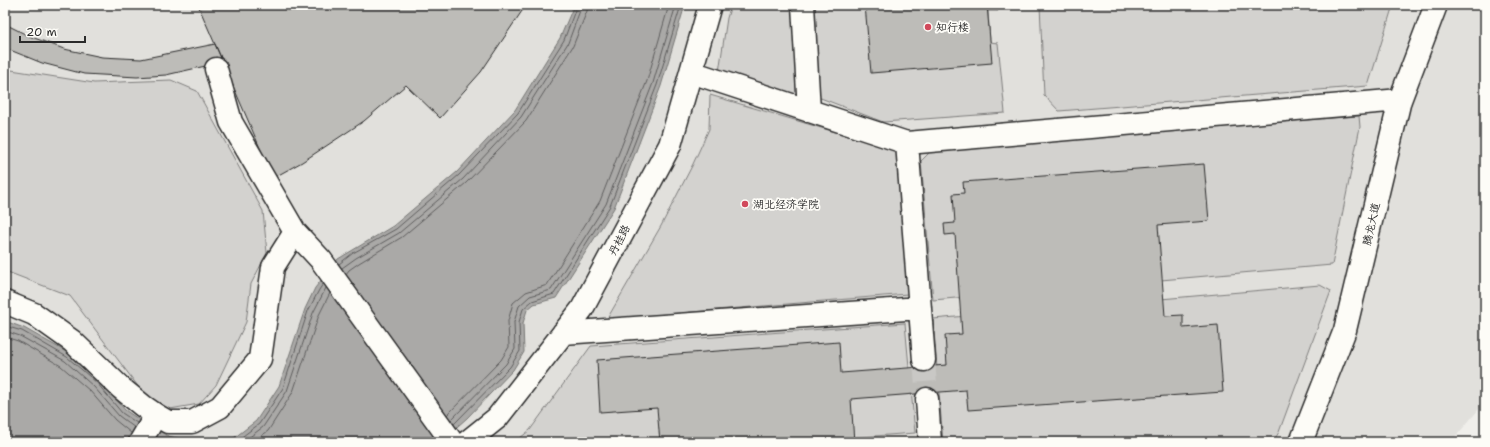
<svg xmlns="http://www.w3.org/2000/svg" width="1490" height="447" font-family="'Shantell Sans','LXGW WenKai TC',sans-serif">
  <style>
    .built { fill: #e1e0dc }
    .green { fill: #d3d2cf; stroke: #7f7e7d }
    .water { fill: #aaa9a7; stroke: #777775 }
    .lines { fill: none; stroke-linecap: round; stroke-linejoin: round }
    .shore { stroke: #5e5d5d; stroke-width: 1 }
    .building { fill: #bdbcb8; stroke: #2b2b2b }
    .minor-tunnel { stroke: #c9c8c5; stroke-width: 22; stroke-dasharray: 22 11; stroke-linecap: butt }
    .minor-casing { stroke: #2b2b2b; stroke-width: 25 }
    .minor { stroke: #fdfcf7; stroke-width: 22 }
    .poi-dot { fill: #d1495b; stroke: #fdfcf7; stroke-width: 1.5 }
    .labels { text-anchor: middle; stroke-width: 3.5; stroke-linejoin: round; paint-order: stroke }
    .poi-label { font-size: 11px; fill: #2b2b2b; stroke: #fdfcf7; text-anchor: start }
    .street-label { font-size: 11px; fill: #2b2b2b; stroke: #fdfcf7 }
  </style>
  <rect width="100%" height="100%" fill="#f0efeb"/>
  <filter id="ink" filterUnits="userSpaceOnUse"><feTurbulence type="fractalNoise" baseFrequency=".025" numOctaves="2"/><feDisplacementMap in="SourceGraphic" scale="8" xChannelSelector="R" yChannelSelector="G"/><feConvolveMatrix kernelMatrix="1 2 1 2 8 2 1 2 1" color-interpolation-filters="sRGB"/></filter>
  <g filter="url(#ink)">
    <path class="built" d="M5,5h1480v397l-34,40h-1446z"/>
    <path class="green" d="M731,5h62l5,94 -79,-27 8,-54z
      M812,5h185l1,6h-10l2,31 8,1 7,70 -122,9 -65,-25z
      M1040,5h353l-25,81 -309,25 -15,-16z
      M5,69l89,14 77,-3 26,11 66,120 4,42 -16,31 -5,38 -30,63 -17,19 -29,5 -27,-16 -73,-97 -65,-25z
      M710,95l186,55 12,144 -301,25 54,-93 32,-62 16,-35z
      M1359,116l1,11 -28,138 -399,35 -12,-139 10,-10 14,-4z
      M1320,285l11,6 -52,141 -6,10h-330l-10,-123z
      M905,323l10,110 -121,9h-279l15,-12 61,-84z"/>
    <path class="water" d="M574,5h111l-24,81 -47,122 -58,90 -22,6 -7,6 -4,13 1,29 -11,18 -46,48 -27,24h-218l8,-1 26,-20 23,-35 26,-77 10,-21 23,-29 55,-33 64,-54 58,-62 45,-72z
      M5,321l19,7 46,26 30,26 25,30 16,11 27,15 26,6h-189z"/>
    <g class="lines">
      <path class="shore" d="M339,264l14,-11 43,-24 63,-54 59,-62 46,-73 13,-35
        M342,268l14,-10 43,-25 64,-54 58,-62 47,-74 14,-38
        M346,274l3,-4 10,-7 43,-26 64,-54 60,-62 47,-75 14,-35 1,-6
        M5,326l17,5 45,26 30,26 25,30 15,10
        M5,331l15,5 45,25 29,26 25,29 16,12
        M5,337l13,4 43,25 29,25 25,29 16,13
        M447,415l54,-55 8,-13 -1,-26 5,-18 13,-11 21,-7 53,-84 47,-120 22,-76
        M451,420l55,-56 9,-15 -1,-27 5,-16 11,-10 21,-6 55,-86 47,-121 23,-78
        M454,424l56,-57 10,-16 -1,-29 4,-13 9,-8 22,-7 56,-88 47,-121 24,-80
        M235,442l24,-18 24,-36 25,-77 11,-21 4,-6
        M243,442l20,-15 24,-36 26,-78 13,-25
        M253,442l15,-11 25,-39 26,-77 11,-22"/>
    </g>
    <path class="building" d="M198,5h328l-45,67 -41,46 -34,-33 -42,36 -62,41 -29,16z
      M865,5h122l5,58 -121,10z
      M5,24l24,12 35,13 38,8 39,2 74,-15 8,18 -57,13 -29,2 -53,-3 -42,-11 -37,-15z
      M1204,164l5,57 -51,4 7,91 18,-1v13l35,-3 5,67 -255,18 -2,-20 -115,9 3,43h-194l-3,-34 -57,4 -3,-52 242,-18 2,31 106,-8 -2,-30 17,-1 -7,-100 -10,1 -1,-11 11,-1 -2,-29 11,-1 -1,-11z"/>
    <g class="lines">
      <path class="minor-tunnel" d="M924,360l3,39"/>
      <defs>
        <path id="minor" d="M803,5l6,106
          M216,69l15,53 64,110 26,28 131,182
          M691,72l216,71 493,-43
          M907,143l17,217
          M5,302l29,12 38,27 49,47 22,18 13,9 12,7h24l28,-15 40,-48 13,-92 22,-35
          M563,333l357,-25
          M927,399l3,43
          M140,442l16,-27
          M467,442l30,-24 85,-109 88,-164 40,-140
          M1301,442l44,-112 55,-230 36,-95"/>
      </defs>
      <use href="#minor" class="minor-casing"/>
      <use href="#minor" class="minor"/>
    </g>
  </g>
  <g class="poi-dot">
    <circle cx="928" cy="27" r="4"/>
    <circle cx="745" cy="204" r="4"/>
  </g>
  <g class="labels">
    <g class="poi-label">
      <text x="936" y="31">知行楼</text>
      <text x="753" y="208">湖北经济学院</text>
    </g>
    <g class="street-label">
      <text transform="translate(1371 224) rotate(-77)" y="4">腾龙大道</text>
      <text transform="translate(619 240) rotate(-62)" y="4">丹桂路</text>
    </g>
  </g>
  <rect width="1490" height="447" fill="none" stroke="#fdfcf7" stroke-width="20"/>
  <rect x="10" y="10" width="1470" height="427" fill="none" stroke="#2b2b2b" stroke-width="1.5" filter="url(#ink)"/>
  <path d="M20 36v6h65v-6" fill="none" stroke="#2b2b2b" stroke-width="2"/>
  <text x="26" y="36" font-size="12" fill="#2b2b2b" stroke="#fdfcf7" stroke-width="3" paint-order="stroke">20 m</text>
</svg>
